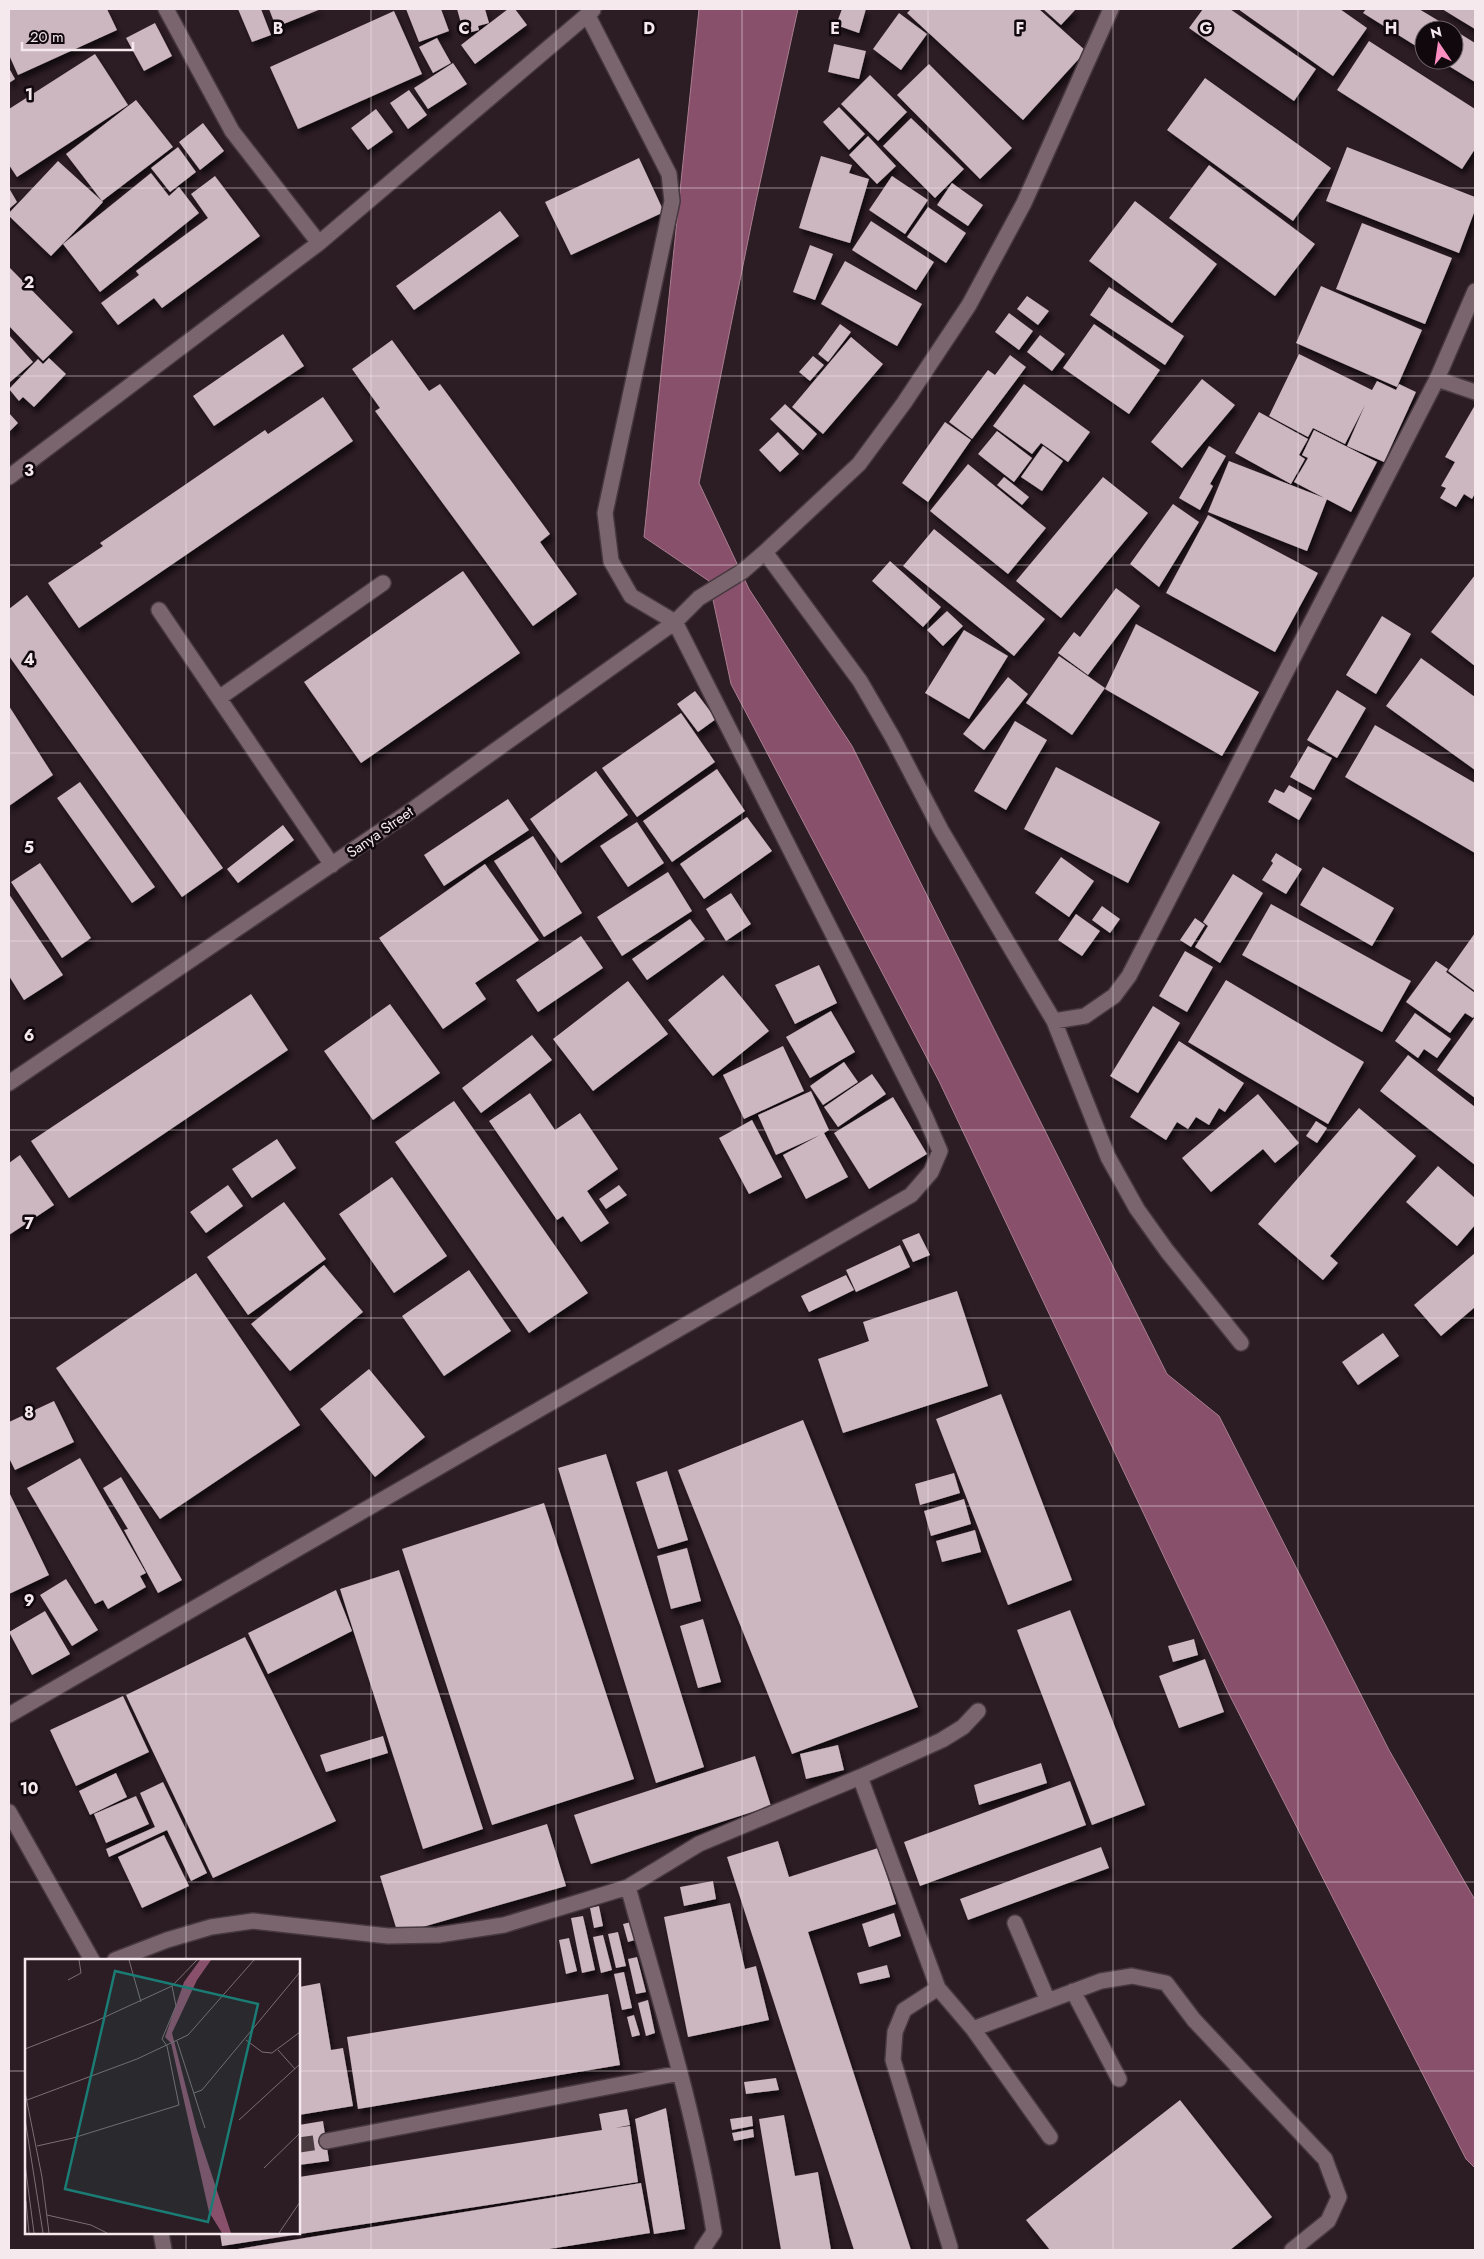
<svg xmlns="http://www.w3.org/2000/svg" width="1484" height="2259" font-family="Jost,sans-serif">
  <style>
    .water { fill: #88506a; stroke: #a97e91 }
    .building { fill: #ccb6bf; filter: url(#shadow) }
    .lines { fill: none; stroke-linecap: round; stroke-linejoin: round }
    .minor-tunnel { stroke: #4a3b41; stroke-width: 15; stroke-dasharray: 15 8; stroke-linecap: butt }
    .minor-casing { stroke: #46383e; stroke-width: 18 }
    .minor { stroke: #7a656e; stroke-width: 15 }
    .grid { fill: none; stroke: #f5e9ed; stroke-width: 1; stroke-opacity: 0.55 }
    .labels { text-anchor: middle; stroke-width: 5; stroke-linejoin: round; paint-order: stroke }
    .street-label { font-size: 15px; fill: #f5e9ed; stroke: #10080c }
    .inset-road { fill: none; stroke: #7c6e74; stroke-width: 1 }
    .view { fill: #1a7c74; fill-opacity: 0.15; stroke: #1a7c74; stroke-width: 2.5 }
    .inset-edge { fill: none; stroke: #f5e9ed; stroke-width: 2.5 }
    .grid-label { font-size: 16px; text-anchor: middle; font-weight: bold; fill: #f5e9ed; stroke: #10080c; stroke-width: 5; stroke-linejoin: round; paint-order: stroke }
  </style>
  <defs>
    <filter id="shadow"><feDropShadow dx="3" dy="5.5" stdDeviation="2.5" flood-color="#0009"/></filter>
  </defs>
  <rect width="100%" height="100%" fill="#2c1c23"/>
  <path class="water" d="M699,9h99l-42,192 -57,282 50,106 103,157 315,628 52,42 170,334 86,150v268l-9,-9 -236,-463 -291,-615 -208,-397 -22,-103 -65,-44z"/>
  <path class="building" d="M9,9h98l10,21 -99,45 -9,-20z
    M238,9h23l10,26 -19,7z
    M269,9h52l-45,18z
    M406,9h35l8,22 -30,11z
    M457,9h28l4,14 -11,3 1,4 -15,4z
    M508,9h7l12,16 -52,39 -14,-19z
    M842,9h24l-7,24 -23,-8z
    M911,9h128l47,42 -63,69 -116,-107z
    M1043,9h33l-15,16z
    M1203,9h27l86,60 -22,32 -105,-73z
    M1238,9h102l27,19 -34,48z
    M1366,9h53l35,21h-30v21l-61,-38z
    M1442,9h33v20z
    M394,11l28,63 -124,55 -28,-62z
    M899,13l28,21 -26,36 -28,-21z
    M155,23l17,33 -28,15 -18,-33z
    M1454,30l21,13v39l-36,-22h15z
    M437,38l14,25 -18,10 -14,-26z
    M1369,41l106,68v40l-13,20 -125,-79z
    M834,44l32,7 -7,28 -31,-7z
    M95,54l33,51 -111,72 -8,-12v-56z
    M453,63l14,21 -39,25 -14,-21z
    M929,64l83,84 -32,31 -83,-84z
    M9,68l6,11 -6,4z
    M870,75l37,37 -29,29 -37,-37z
    M1205,78l126,90 -38,53 -126,-91z
    M409,90l18,25 -19,14 -18,-26z
    M136,100l37,47 -71,54 -36,-47z
    M839,107l26,27 -16,16 -26,-28z
    M376,109l17,23 -25,18 -17,-22z
    M911,118l53,51 -29,29 -52,-52z
    M203,123l21,28 -24,19 -21,-28z
    M868,136l28,30 -19,18 -28,-29z
    M178,147l18,25 -26,20 -19,-24z
    M1347,147l128,50v13l-16,43 -133,-52z
    M821,156l31,9 -3,8 20,6 -19,64 -51,-15z
    M639,158l25,54 -93,43 -26,-53z
    M58,161l45,41 -52,54 -42,-40v-3z
    M1209,165l106,79 -40,52 -106,-78z
    M151,173l18,23 10,-9 20,26 -99,79 -37,-48z
    M215,176l45,60 -98,72 -8,-10 -36,27 -17,-22 38,-28 -3,-4 72,-53 -17,-24z
    M892,176l36,24 -23,34 -36,-24z
    M952,183l31,22 -15,21 -31,-21z
    M9,188l8,14 -8,7z
    M1135,201l82,63 -45,59 -83,-62z
    M928,207l38,26 -20,30 -39,-26z
    M500,211l19,25 -105,74 -18,-24z
    M871,221l63,41 -18,28 -64,-40z
    M1362,223l90,35 -27,66 -89,-35z
    M810,245l23,9 -18,46 -22,-8z
    M845,261l77,43 -25,42 -76,-42z
    M9,267l64,65 -30,29 -34,-35z
    M1321,286l101,44 -25,57 -101,-44z
    M1109,287l75,49 -19,29 -75,-50z
    M1027,296l22,15 -11,14 -21,-16z
    M1009,313l24,18 -14,19 -24,-18z
    M840,324l11,8 -23,30 -10,-8z
    M1094,324l66,46 -31,44 -66,-46z
    M283,334l21,32 -90,60 -21,-30z
    M9,335l24,27 -24,21z
    M1040,335l25,19 -13,17 -25,-19z
    M851,337l32,27 -60,70 -31,-27z
    M392,340l37,51 11,-7 110,150 -10,8 37,52 -44,32 -158,-215 5,-3 -28,-39z
    M1299,354l73,36 5,-9 19,9 3,-6 17,8 -32,70 -37,-16 18,-41 -20,39 -32,-16 -5,9 -39,-21z
    M1010,355l16,12 -54,72 -23,-17 39,-52 7,5z
    M813,356l11,9 -14,16 -11,-9z
    M49,358l17,16 -32,33 -11,-10 -4,4 -10,-12 29,-30 5,5z
    M1202,379l33,26 -53,63 -31,-26z
    M1024,384l66,48 -22,30 -27,-19 -9,11 -39,-28z
    M323,397l30,44 -274,187 -31,-45 55,-37 -3,-3 165,-113 3,4z
    M785,404l32,30 -14,16 -33,-31z
    M1475,405v88l-3,6 -8,-5 -8,13 -16,-9 6,-10 -5,-2 14,-24 -10,-5z
    M1259,412l49,27 -9,16 6,4 -14,25 -56,-31z
    M9,413l9,10 -9,9z
    M945,422l26,18 -43,62 -26,-19z
    M1314,430l63,32 -26,50 -57,-30 14,-24 -6,-3z
    M997,431l35,27 -18,24 -36,-28z
    M778,432l21,22 -19,18 -21,-22z
    M1043,446l20,15 -21,30 -21,-14z
    M1209,446l17,10 -16,28 3,2 -13,24 -21,-12z
    M1229,461l98,38 -20,52 -99,-39z
    M968,464l78,64 -38,46 -78,-63z
    M1004,477l25,20 -7,8 -25,-20z
    M1103,477l45,36 -87,105 -45,-37z
    M1173,504l26,18 -40,65 -29,-23z
    M1208,515l110,58 -43,79 -109,-59z
    M934,529l111,90 -31,37 -111,-90z
    M890,561l51,46 -18,20 -51,-46z
    M463,571l57,82 -159,110 -57,-81z
    M1475,575v91l-44,-34z
    M1116,588l24,18 -52,69 -30,-22 16,-21 6,5z
    M27,595l196,273 -41,29 -173,-241v-47z
    M947,611l16,15 -20,20 -16,-16z
    M1382,616l29,18 -35,60 -30,-19z
    M1136,624l123,68 -37,64 -117,-67z
    M964,630l44,26 -39,63 -44,-26z
    M1059,656l46,32 -33,47 -46,-32z
    M1421,658l54,39v73l-89,-64z
    M1008,677l20,17 -44,56 -21,-16z
    M1337,690l29,18 -29,50 -30,-18z
    M695,691l21,28 -18,13 -21,-28z
    M9,706l44,69 -44,31z
    M681,713l34,49 -78,55 -35,-49z
    M1015,721l32,19 -41,70 -32,-19z
    M1375,725l100,58v70l-130,-76z
    M1308,746l24,12 -18,32 -24,-13z
    M1056,767l104,55 -32,61 -104,-54z
    M717,769l28,42 -73,51 -29,-41z
    M596,771l32,44 -67,48 -31,-44z
    M80,782l75,105 -23,16 -75,-105z
    M1289,785l23,13 -13,22 -31,-18 7,-13 9,4z
    M508,799l21,31 -85,56 -20,-31z
    M747,817l25,34 -68,48 -24,-35z
    M637,822l27,41 -36,24 -28,-41z
    M283,825l11,15 -56,43 -11,-14z
    M533,836l49,77 -38,24 -50,-76z
    M1276,853l26,16 -16,25 -24,-14 11,-17 -2,-2z
    M1061,857l33,24 -25,36 -34,-24z
    M40,863l51,75 -29,20 -51,-76z
    M485,864l54,76 -64,43 11,16 -43,30 -64,-91z
    M1323,867l71,41 -22,38 -72,-41z
    M668,872l24,39 -70,45 -25,-39z
    M1233,874l30,19 -43,70 -25,-16 13,-21 -5,-4z
    M731,893l20,31 -25,17 -20,-32z
    M9,894l54,81 -39,25 -15,-24z
    M1271,904l140,77 -29,51 -140,-77z
    M1102,906l18,13 -10,14 -18,-13z
    M1076,914l24,17 -18,25 -24,-16z
    M1195,918l10,7 -14,22 -11,-7z
    M690,919l15,20 -58,41 -15,-21z
    M1475,933v58l-27,-20z
    M581,936l22,32 -65,44 -22,-32z
    M1185,951l28,16 -26,45 -28,-16z
    M1436,961l12,8 -2,3 29,21v22l-2,3 -8,-5 -15,20 -44,-31z
    M819,965l18,38 -42,21 -20,-39z
    M723,975l46,56 -56,45 -45,-56z
    M1226,980l138,82 -36,62 -140,-82z
    M628,981l40,53 -75,57 -40,-52z
    M251,994l37,56 -219,148 -38,-57z
    M390,1004l50,69 -67,47 -49,-69z
    M1153,1006l27,17 -42,70 -28,-17z
    M831,1011l24,41 -45,26 -24,-41z
    M1415,1013l36,26 -14,19 -13,-9 -6,9 -23,-17z
    M1475,1017v81l-38,-28z
    M532,1035l20,25 -71,53 -19,-25z
    M1179,1041l65,42 -19,29 -6,-4 -10,17 -13,-8 -8,12 -11,-7 -11,18 -36,-23z
    M783,1046l21,45 -60,28 -21,-44z
    M1408,1055l67,52v58l-95,-74z
    M844,1062l14,20 -35,23 -13,-19z
    M872,1074l14,20 -48,33 -14,-20z
    M811,1091l18,39 -5,3 24,44 -42,22 -23,-44 37,-20 -44,20 -18,-40z
    M530,1093l25,37 25,-17 38,56 -31,22 22,32 -28,19 -18,-26 -6,4 -68,-99z
    M1258,1094l41,49 -24,20 -12,-14 -52,43 -29,-34z
    M893,1097l34,57 -58,35 -35,-56z
    M454,1101l134,192 -59,40 -134,-191z
    M1359,1108l57,48 -86,100 8,7 -15,17 -65,-56z
    M752,1120l30,57 -33,17 -30,-56z
    M1316,1121l11,7 -10,15 -11,-7z
    M277,1139l19,29 -44,30 -20,-29z
    M20,1155l34,50 -45,30v-72z
    M1438,1166l37,32v27l-18,21 -51,-44z
    M392,1177l55,79 -53,37 -55,-79z
    M228,1185l15,21 -37,27 -16,-21z
    M619,1185l8,10 -21,14 -7,-10z
    M284,1202l42,57 -78,56 -41,-58z
    M919,1233l11,22 -17,7 -11,-22z
    M900,1245l10,22 -54,25 -10,-22z
    M1475,1253v54l-34,29 -27,-31z
    M324,1265l39,47 -73,59 -39,-47z
    M469,1270l42,61 -67,45 -42,-60z
    M196,1273l104,152 -140,94 -104,-151z
    M846,1275l8,15 -45,22 -8,-16z
    M957,1291l31,95 -145,47 -25,-74 51,-18 -6,-19z
    M1383,1333l16,23 -41,29 -16,-23z
    M369,1369l56,68 -50,40 -55,-68z
    M1001,1394l71,186 -64,25 -72,-186z
    M54,1401l20,41 -59,28 -6,-12v-36z
    M803,1420l115,287 -126,47 -114,-284z
    M606,1454l98,313 -48,16 -98,-315z
    M80,1458l66,115 -6,3 6,11 -38,22 -5,-9 -8,4 -68,-116z
    M667,1471l21,69 -30,9 -22,-67z
    M954,1473l6,20 -40,12 -5,-21z
    M121,1477l61,103 -24,13 -34,-63 4,-1 -25,-41z
    M9,1492l40,83 -40,19z
    M964,1499l7,25 -40,12 -7,-25z
    M544,1503l90,276 -142,46 -90,-276z
    M975,1530l6,22 -39,10 -6,-21z
    M687,1548l14,53 -30,8 -14,-53z
    M399,1570l84,259 -60,20 -83,-260z
    M66,1579l32,51 -26,16 -32,-51z
    M336,1590l16,41 -84,43 -20,-41z
    M1070,1610l75,195 -53,20 -75,-195z
    M45,1611l25,43 -38,21 -23,-43z
    M703,1619l18,63 -23,6 -18,-62z
    M245,1637l91,184 -123,57 -87,-183z
    M1194,1639l4,16 -25,7 -5,-16z
    M1205,1659l19,53 -45,16 -20,-52z
    M123,1696l26,56 -73,34 -26,-56z
    M383,1736l5,17 -62,19 -6,-17z
    M838,1745l6,25 -38,9 -6,-25z
    M755,1756l16,50 -180,58 -17,-49z
    M1041,1763l6,20 -68,22 -5,-20z
    M116,1773l11,24 -37,18 -11,-24z
    M1070,1781l16,44 -166,61 -16,-44z
    M163,1782l44,91 -16,8 -24,-51 -58,27 -3,-8 49,-22 -15,-34z
    M136,1796l13,28 -43,19 -12,-29z
    M547,1824l19,62 -168,48 -18,-58z
    M164,1835l25,51 -47,22 -24,-51z
    M778,1841l11,36 89,-29 18,56 -88,28 103,318h-57l-127,-393z
    M1101,1847l8,21 -141,52 -8,-21z
    M713,1881l3,18 -32,7 -4,-19z
    M730,1903l15,66 11,-3 13,54 -81,17 -24,-120z
    M599,1906l4,20 -9,2 -4,-20z
    M894,1913l7,23 -32,11 -7,-23z
    M583,1916l12,54 -13,3 -11,-55z
    M631,1922l4,18 -7,2 -5,-18z
    M618,1932l8,34 -10,2 -8,-34z
    M603,1935l9,35 -11,3 -8,-36z
    M569,1938l8,33 -11,3 -7,-34z
    M637,1957l9,35 -10,2 -8,-35z
    M887,1965l3,12 -30,7 -3,-11z
    M624,1972l8,36 -10,2 -8,-36z
    M320,1983l11,67 12,-2 10,58 -54,9v-128z
    M608,1994l12,71 -262,44 -11,-72z
    M648,2000l7,33 -9,3 -8,-33z
    M634,2015l6,20 -8,2 -5,-20z
    M776,2078l3,12 -33,4 -2,-12z
    M1180,2100l92,117 -42,33h-180l-24,-30z
    M666,2108l19,121 -31,5 -19,-115z
    M627,2109l3,16 -15,3 15,-2 8,56 -416,64 -2,-13h79v-56l303,-47 -3,-16z
    M784,2115l11,61 23,-4 13,78h-50l-22,-131z
    M752,2116l1,10 -21,4 -2,-11z
    M323,2121l6,40 -30,4v-40z
    M753,2129l1,8 -20,4 -2,-8z
    M641,2183l9,50 -107,17h-311z"/>
  <g class="lines">
    <path class="minor-tunnel" d="M299,2145l28,-4"/>
    <defs>
      <path id="minor" d="M166,9l66,122 87,112
        M1437,379l38,13
        M9,477l310,-234 274,-233
        M765,552l95,129 33,57 48,92 113,191 54,136 29,52 30,42 74,92
        M159,610l173,255
        M219,698l164,-115
        M1054,1021l31,-5 29,-20 15,-20 308,-597 38,-88
        M9,1083l400,-271 266,-190 24,-24 44,-27 22,-19 94,-88 45,-61 65,-98 55,-102 87,-194
        M9,1715l902,-520 20,-23 9,-21 -15,-35 -250,-494 -44,-26 -20,-35 -6,-48 67,-312 -3,-27 -81,-158
        M860,1777l78,211 -34,22 -9,22 -2,28 57,187
        M9,1812l83,148
        M628,1887c32,114 68,228 86,345l-12,18
        M1015,1923l33,78
        M115,1960l52,-20 44,-13 42,-6 135,15 50,-1 66,-10 124,-38 71,-43 161,-67 82,-37 21,-13 15,-16
        M938,1988l35,41 77,108
        M1073,1991l46,88
        M973,2029l128,-48 31,-5 34,7 28,37 131,139 14,38 -11,24 -36,29
        M327,2141l353,-68
        M161,2233l3,17"/>
    </defs>
    <use href="#minor" class="minor-casing"/>
    <use href="#minor" class="minor"/>
  </g>
  <path class="grid" d="M186,9v1951M371,9v2241M556,9v2241M742,9v2241M928,9v2241M1113,9v2241M1298,9v2241M9,188h1466M9,376h1466M9,565h1466M9,753h1466M9,941h1466M9,1130h1466M9,1318h1466M9,1506h1466M9,1694h1466M9,1882h1466M9,2071h17M299,2071h1176M186,2233v17"/>
  <g class="labels">
    <g class="street-label">
      <text transform="translate(380 832) rotate(-35)" y="5">Sanya Street</text>
    </g>
  </g>
  <g transform="translate(25 1959)">
    <rect width="275" height="275" fill="#2c1c23"/>
    <path d="M175,1h11l-14,20 -25,53 25,97 34,103h-9l-13,-21 -38,-169 -6,-6 19,-55z" fill="#88506a"/>
    <path class="inset-road" d="M104,1l12,42M43,21l13,-7 -2,-13M221,81l16,12 10,1 28,-21M152,82l28,87M0,90l69,-27 78,-36 25,-26M253,91l17,19M0,133l17,85 7,56M169,134l8,-3 98,-118M2,141l110,-41 51,-24 66,-75M0,160l18,114M214,161l61,-56M12,187l36,-8 106,-33 -12,-59 -5,-7 14,-33 -4,-20M0,205l9,69M239,209l36,-35M1,242l3,32M22,256l44,10 16,8M254,274l21,-31"/>
    <path class="view" d="M90,12l143,33 -50,218 -143,-33z"/>
    <rect width="275" height="275" class="inset-edge"/>
  </g>
  <g class="grid-label">
    <text x="278" y="34">B</text>
    <text x="464" y="34">C</text>
    <text x="649" y="34">D</text>
    <text x="835" y="34">E</text>
    <text x="1020" y="34">F</text>
    <text x="1206" y="34">G</text>
    <text x="1391" y="34">H</text>
    <text x="29" y="100">1</text>
    <text x="29" y="288">2</text>
    <text x="29" y="476">3</text>
    <text x="29" y="665">4</text>
    <text x="29" y="853">5</text>
    <text x="29" y="1041">6</text>
    <text x="29" y="1229">7</text>
    <text x="29" y="1418">8</text>
    <text x="29" y="1606">9</text>
    <text x="29" y="1794">10</text>
  </g>
  <rect width="1484" height="2259" fill="none" stroke="#f5e9ed" stroke-width="20"/>
  <g transform="translate(1439 45) rotate(347)"><circle r="24" fill="#10080c" stroke="#6c6266"/>
  <path d="M0-4L9 19L0 12L-9 19Z" fill="#fc8fc2"/>
  <text y="-8" font-size="14" font-weight="bold" text-anchor="middle" fill="#f5e9ed">N</text>
  </g>
  <path d="M22 42v8h111v-8" fill="none" stroke="#f5e9ed" stroke-width="2.5"/>
  <text x="30" y="42" font-size="15" fill="#f5e9ed" stroke="#10080c" stroke-width="4" paint-order="stroke">20 m</text>
</svg>
